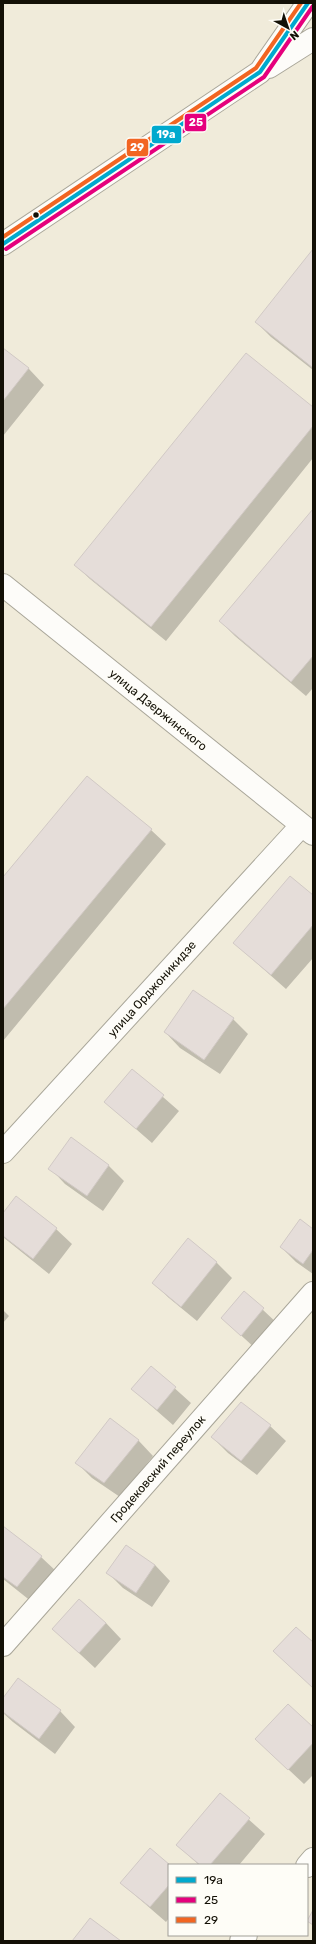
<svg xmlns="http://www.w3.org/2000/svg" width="316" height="1944" font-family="Rubik,sans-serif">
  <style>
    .shadow { fill: #0003 }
    .building { fill: #e5ddd9; stroke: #d1c9c5 }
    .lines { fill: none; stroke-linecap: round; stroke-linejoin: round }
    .minor-casing { stroke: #a9a699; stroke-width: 24 }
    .highway-casing { stroke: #a9a699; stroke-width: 24 }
    .minor { stroke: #fdfcf9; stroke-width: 22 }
    .highway { stroke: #fdfcf9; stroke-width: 22 }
    .bus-1-casing { stroke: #fefdf7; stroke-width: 7 }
    .bus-2-casing { stroke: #fefdf7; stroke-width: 7 }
    .bus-3-casing { stroke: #fefdf7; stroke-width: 7 }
    .bus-1 { stroke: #00a9ce; stroke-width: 4 }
    .bus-2 { stroke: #e5007d; stroke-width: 4 }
    .bus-3 { stroke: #f26522; stroke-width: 4 }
    .bus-dot { fill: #131006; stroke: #fefdf7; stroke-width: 1.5 }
    .labels { text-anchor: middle; stroke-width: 3; stroke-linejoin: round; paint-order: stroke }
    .street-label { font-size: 12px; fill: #131006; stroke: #fefdf7 }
    .line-badge { stroke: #fefdf7; stroke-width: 1.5 }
    .badge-label { font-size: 11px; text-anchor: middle; font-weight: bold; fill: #fff }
  </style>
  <rect width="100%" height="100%" fill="#f0ebda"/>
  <path class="shadow" d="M313,251v119l-42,-33 -15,-15z
    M3,349l26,20 15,16 -41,51z
    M313,408v50l-147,183 -76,-62 -15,-14z
    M313,510v178l-7,8 -71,-60 -15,-15z
    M151,830l15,14 -163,197v-163z
    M313,896v62l-27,31 -52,-46z
    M233,1019l15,15 -28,40 -40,-26 -15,-16z
    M132,1070l47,41 -27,32 -47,-41z
    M71,1139l38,27 15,15 -21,30 -38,-27 -15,-16z
    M3,1215l53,14 16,15 -23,30 -46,-37z
    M313,1230v44l-17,-12 -15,-15z
    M188,1240l29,23 15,15 -35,43 -28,-23 -16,-15z
    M244,1292l35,33 -22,25 -35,-32z
    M3,1310l6,6 -6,7z
    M151,1367l40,36 -18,22 -41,-36z
    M270,1426l16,15 -29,34 -29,-22 -16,-16z
    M138,1440l15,16 -33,41 -28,-19 -15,-15z
    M3,1527l38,30 16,15 -25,30 -29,-23z
    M155,1565l15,16 -18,26 -29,-19 -15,-15z
    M106,1623l15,16 -26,29 -42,-39z
    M3,1699l57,12 15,16 -20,27 -42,-32 -10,-9z
    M313,1729v46l-9,9 -48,-45z
    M220,1794l45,40 -26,31h-40l-22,-20z
    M169,1866v52l-3,4 -45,-39z"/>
  <path class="building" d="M313,249v119l-58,-46z
    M3,348l26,20 -26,33z
    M246,353l67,54v19l-162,201 -77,-62z
    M313,509v147l-22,26 -72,-61z
    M87,776l65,53 -149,180v-132z
    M290,876l23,19v30l-42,50 -38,-32z
    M193,990l41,28 -30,42 -40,-28z
    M132,1069l32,26 -28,34 -32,-27z
    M71,1137l38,28 -22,31 -39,-27z
    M16,1196l41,32 -24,31 -30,-23v-23z
    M300,1219l13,10v21l-10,14 -23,-17z
    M188,1238l29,24 -36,45 -29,-24z
    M244,1291l20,17 -23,28 -20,-18z
    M151,1366l25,21 -19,23 -26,-21z
    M241,1402l30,23 -30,36 -30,-24z
    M110,1418l29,22 -35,43 -29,-20z
    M3,1526l39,30 -25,31 -14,-10z
    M126,1545l29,20 -19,28 -30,-20z
    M79,1599l27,24 -27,30 -27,-24z
    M296,1627l17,15v46l-40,-37z
    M18,1678l43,32 -22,29 -36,-27v-14z
    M288,1704l25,23v16l-25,27 -33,-31z
    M220,1793l30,25 -40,47h-10l-24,-20z
    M150,1848l20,17 -1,20 -19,22 -30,-24z
    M313,1910v15l-6,-4z
    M90,1918l31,23h-49z"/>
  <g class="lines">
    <defs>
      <path id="minor" d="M3,585l310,249
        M3,1152l298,-326
        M3,1645l310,-352
        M307,1866l6,-7
        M241,1941l5,-6"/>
      <path id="highway" d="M269,67l44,-28
        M3,244l257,-172 48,-69"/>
    </defs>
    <use href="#minor" class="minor-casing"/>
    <use href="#highway" class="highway-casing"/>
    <use href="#minor" class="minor"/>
    <use href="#highway" class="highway"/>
    <defs>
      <path id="bus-1" d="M3,244l257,-172 48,-69"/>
      <path id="bus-2" d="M6,249l258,-172 49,-71"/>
      <path id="bus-3" d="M3,237l253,-169 45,-65"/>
    </defs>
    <use href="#bus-1" class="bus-1-casing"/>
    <use href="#bus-2" class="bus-2-casing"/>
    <use href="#bus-3" class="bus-3-casing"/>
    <use href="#bus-1" class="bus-1"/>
    <use href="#bus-2" class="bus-2"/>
    <use href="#bus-3" class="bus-3"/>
  </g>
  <circle class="bus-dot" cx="36" cy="215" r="3.5"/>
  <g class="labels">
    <g class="street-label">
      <text transform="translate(158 710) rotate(39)" y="4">улица Дзержинского</text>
      <text transform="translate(152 989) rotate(-48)" y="4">улица Орджоникидзе</text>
      <text transform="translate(158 1469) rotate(-49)" y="4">Гродековский переулок</text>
    </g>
  </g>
  <g class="line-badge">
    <rect x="184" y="113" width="23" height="19" rx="4" fill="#e5007d"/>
    <rect x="151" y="125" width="31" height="19" rx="4" fill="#00a9ce"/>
    <rect x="126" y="138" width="23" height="19" rx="4" fill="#f26522"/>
  </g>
  <g class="badge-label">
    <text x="196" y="126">25</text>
    <text x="166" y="138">19а</text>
    <text x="137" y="151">29</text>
  </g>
  <rect width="316" height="1944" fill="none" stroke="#131006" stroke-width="8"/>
  <rect x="168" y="1864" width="140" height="72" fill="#fefdf7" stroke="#a09e97"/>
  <rect x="176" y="1877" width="20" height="6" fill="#00a9ce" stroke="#a09e97"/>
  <text x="204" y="1884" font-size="12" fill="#131006">19а</text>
  <rect x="176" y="1897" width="20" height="6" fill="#e5007d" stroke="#a09e97"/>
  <text x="204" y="1904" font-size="12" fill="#131006">25</text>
  <rect x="176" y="1917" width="20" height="6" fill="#f26522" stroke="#a09e97"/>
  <text x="204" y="1924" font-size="12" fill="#131006">29</text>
  <g transform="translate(288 28) rotate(140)" stroke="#fefdf7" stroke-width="3" paint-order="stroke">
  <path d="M0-3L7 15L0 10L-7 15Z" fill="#131006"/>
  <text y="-6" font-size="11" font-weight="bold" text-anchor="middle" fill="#131006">N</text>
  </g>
</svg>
